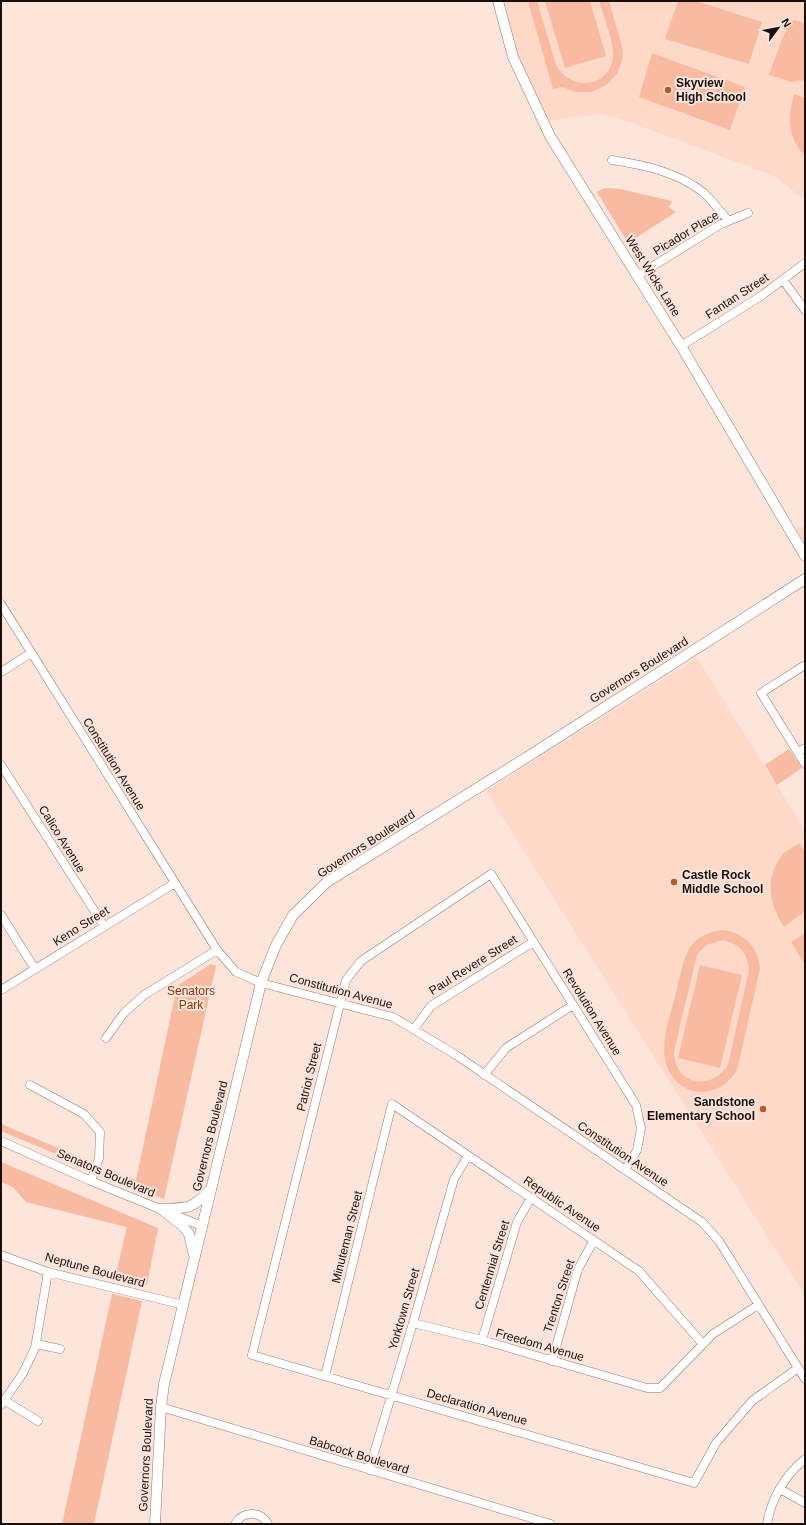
<svg xmlns="http://www.w3.org/2000/svg" width="806" height="1525" font-family="Helvetica,sans-serif">
  <style>
    .built { fill: #fed9ca }
    .green { fill: #f8baa1; fill-rule: evenodd }
    .lines { fill: none; stroke-linecap: round; stroke-linejoin: round }
    .minor-casing { stroke: #92786e; stroke-width: 9 }
    .major-casing { stroke: #92786e; stroke-width: 11 }
    .minor { stroke: #fff; stroke-width: 8 }
    .major { stroke: #fff; stroke-width: 10 }
    .poi-dot { fill: #bc5628; stroke: #fde5dc; stroke-width: 1.5 }
    .labels { text-anchor: middle; stroke-width: 4; stroke-linejoin: round; paint-order: stroke }
    .poi-label { font-size: 12px; font-weight: bold; fill: #180f0b; stroke: #fde5dc; text-anchor: start }
    .street-label { font-size: 12px; fill: #180f0b; stroke: #fde5dc }
    .park-label { font-size: 12px; fill: #87340a; stroke: #fde5dc }
  </style>
  <rect width="100%" height="100%" fill="#fde5dc"/>
  <path class="built" d="M502,1h303v199l-31,-24 -150,-56 -24,-6 -45,6h-9l-25,-53z
    M805,524v32l-14,-23z
    M697,658l108,172v103l-14,9 14,23v331l-319,-505z"/>
  <path class="green" d="M528,1h9l19,64c14,26 52,24 57,-7 2,-13 -10,-44 -14,-57h10l14,49 -1,11 -5,13 -11,11 -14,7h-17l-13,-5 -9,2z
    M545,1h45l16,55 -41,12z
    M678,1h18l66,21 -13,42 -84,-25z
    M796,20l9,4v56l-13,2 -23,-7 13,-36 9,-17z
    M652,53l93,34 -15,43 -91,-33z
    M794,94l11,4v58c-18,-19 -17,-39 -11,-62z
    M605,188l15,1 52,12 -3,6 7,5 -48,31 -31,-51z
    M789,749l13,19 -25,17 -12,-20z
    M799,843l6,9v59l-21,16c-15,-24 -20,-48 -1,-73 4,-4 11,-7 16,-11z
    M722,930c21,2 37,17 38,39l-23,101c-8,14 -21,22 -37,22 -8,0 -16,-4 -22,-9 -25,-23 -10,-58 -3,-86 4,-16 7,-32 13,-47 9,-13 19,-18 34,-20zM723,940c18,5 24,12 26,30l-21,95c-18,28 -55,18 -54,-14l23,-96 9,-10z
    M805,933v32l-14,-23z
    M211,964l5,2 -52,233 -57,-24v-5l29,10 41,-194z
    M700,965l42,10 -22,93 -42,-10z
    M1,1124l91,38 -1,4 -4,1 -86,-36z
    M1,1162l157,66 -11,57 -32,-7 12,-51 -101,-25 -13,-15 -12,-5z
    M112,1294l30,7 -48,223h-32z"/>
  <g class="lines">
    <defs>
      <path id="minor" d="M612,160c32,5 66,12 92,33 9,8 16,19 24,27
        M637,276l84,-52 27,-11
        M783,280l22,30
        M681,346l80,-50 44,-33
        M1,604l216,346 19,22 25,11 132,34 63,38 246,167 17,19 86,138
        M805,665l-44,28 44,71
        M1,672l30,-19
        M798,752l7,-4
        M1,765l103,161
        M1,915l34,54
        M1,990l174,-107
        M414,1029l17,-23 102,-64
        M106,1038l18,-25 20,-18 73,-45
        M484,1075l22,-27 67,-43
        M30,1085l54,29 16,18 -1,26 -8,23
        M1,1141l90,40 111,45
        M625,1170l12,-20 4,-22 -5,-23 -145,-231 -130,87 -15,19 -94,375 442,128 22,-40 36,-42 46,-33
        M1,1255l47,17 136,33
        M413,1323l69,17 165,48h13l53,-54 45,-29
        M482,1340l35,-118 14,-24
        M36,1344l24,5
        M552,1361l26,-92 16,-29
        M325,1376l67,-272 247,167 63,72
        M4,1400l34,21
        M1,1405l22,-32 12,-25 13,-76
        M161,1407l390,117
        M369,1470l44,-147 41,-144 14,-23
        M780,1489l25,14
        M235,1524c8,-13 25,-14 33,0
        M767,1524c4,-25 18,-49 38,-65"/>
      <path id="major" d="M498,1l15,56 37,79 131,210 124,210
        M161,1209l22,17 6,8 5,21
        M161,1209c26,-1 30,1 49,-19
        M155,1524l6,-117 3,-23 97,-401 15,-38 17,-30 34,-33 205,-128 273,-175"/>
    </defs>
    <use href="#minor" class="minor-casing"/>
    <use href="#major" class="major-casing"/>
    <use href="#minor" class="minor"/>
    <use href="#major" class="major"/>
  </g>
  <g class="poi-dot">
    <circle cx="668" cy="90" r="4"/>
    <circle cx="674" cy="882" r="4"/>
    <circle cx="763" cy="1109" r="4"/>
  </g>
  <g class="labels">
    <g class="poi-label">
      <text x="676" y="87">Skyview<tspan x="676" dy="14">High School</tspan></text>
      <text x="682" y="879">Castle Rock<tspan x="682" dy="14">Middle School</tspan></text>
      <text x="755" y="1106" text-anchor="end">Sandstone<tspan x="755" dy="14">Elementary School</tspan></text>
    </g>
    <g class="street-label">
      <text transform="translate(686 233) rotate(-31)" y="4">Picador Place</text>
      <text transform="translate(653 276) rotate(58)" y="4">West Wicks Lane</text>
      <text transform="translate(737 296) rotate(-33)" y="4">Fantan Street</text>
      <text transform="translate(639 670) rotate(-32)" y="4">Governors Boulevard</text>
      <text transform="translate(114 764) rotate(58)" y="4">Constitution Avenue</text>
      <text transform="translate(62 839) rotate(58)" y="4">Calico Avenue</text>
      <text transform="translate(366 844) rotate(-33)" y="4">Governors Boulevard</text>
      <text transform="translate(81 926) rotate(-32)" y="4">Keno Street</text>
      <text transform="translate(473 965) rotate(-32)" y="4">Paul Revere Street</text>
      <text transform="translate(341 991) rotate(15)" y="4">Constitution Avenue</text>
      <text transform="translate(592 1012) rotate(58)" y="4">Revolution Avenue</text>
      <text transform="translate(309 1077) rotate(-76)" y="4">Patriot Street</text>
      <text transform="translate(210 1136) rotate(-76)" y="4">Governors Boulevard</text>
      <text transform="translate(623 1154) rotate(34)" y="4">Constitution Avenue</text>
      <text transform="translate(106 1173) rotate(23)" y="4">Senators Boulevard</text>
      <text transform="translate(562 1204) rotate(34)" y="4">Republic Avenue</text>
      <text transform="translate(347 1237) rotate(-76)" y="4">Minuteman Street</text>
      <text transform="translate(492 1265) rotate(-73)" y="4">Centennial Street</text>
      <text transform="translate(95 1270) rotate(15)" y="4">Neptune Boulevard</text>
      <text transform="translate(559 1296) rotate(-72)" y="4">Trenton Street</text>
      <text transform="translate(404 1309) rotate(-74)" y="4">Yorktown Street</text>
      <text transform="translate(540 1345) rotate(16)" y="4">Freedom Avenue</text>
      <text transform="translate(477 1407) rotate(16)" y="4">Declaration Avenue</text>
      <text transform="translate(146 1455) rotate(-87)" y="4">Governors Boulevard</text>
      <text transform="translate(359 1455) rotate(17)" y="4">Babcock Boulevard</text>
    </g>
    <g class="park-label">
      <text x="191" y="995">Senators<tspan x="191" dy="14">Park</tspan></text>
    </g>
  </g>
  <rect width="806" height="1525" fill="none" stroke="#180f0b" stroke-width="4"/>
  <g transform="translate(778 28) rotate(58)" stroke="#fde5dc" stroke-width="3" paint-order="stroke">
  <path d="M0-3L7 15L0 10L-7 15Z" fill="#180f0b"/>
  <text y="-6" font-size="11" font-weight="bold" text-anchor="middle" fill="#180f0b">N</text>
  </g>
</svg>
